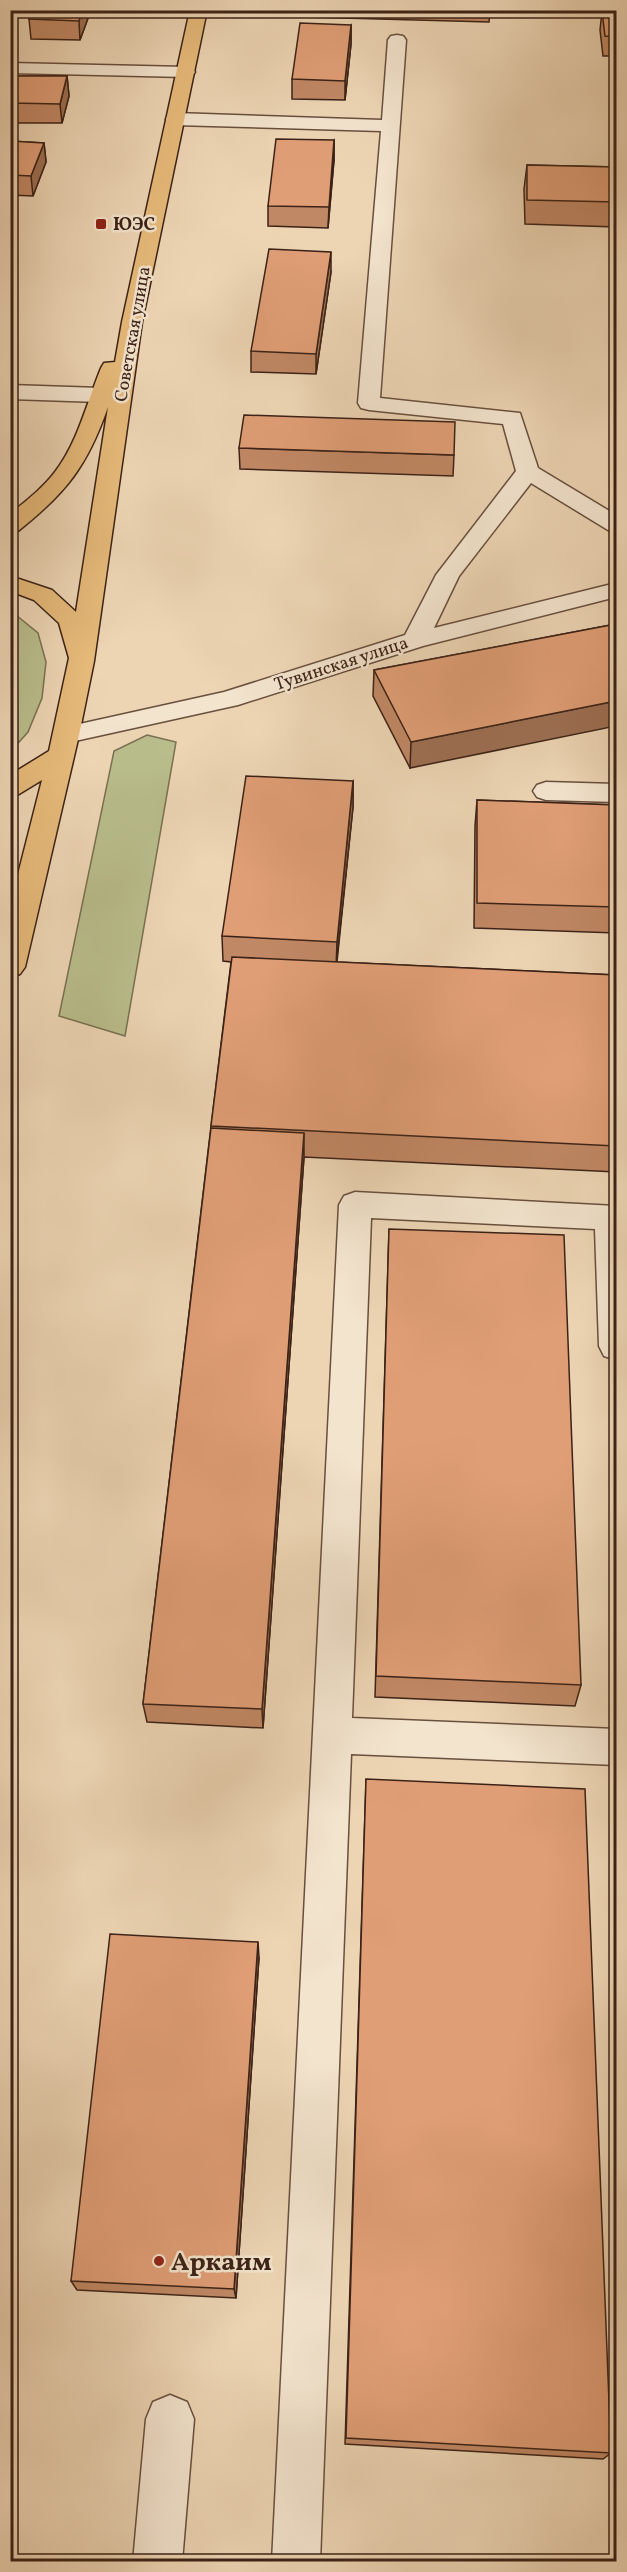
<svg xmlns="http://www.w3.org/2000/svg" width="627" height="2572" font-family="Vollkorn,serif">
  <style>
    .green { fill: #b9bd8c; stroke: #7a7052; stroke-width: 1.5 }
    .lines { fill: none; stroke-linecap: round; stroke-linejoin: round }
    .minor-casing { stroke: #684f3e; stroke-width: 3 }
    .major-casing { stroke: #3b2217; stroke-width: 3 }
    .minor { fill: #f3e4ce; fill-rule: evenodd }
    .major { fill: #e6ba7a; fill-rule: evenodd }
    .wall { fill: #c18865; stroke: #3b2217; stroke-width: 1.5 }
    .shaded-wall { fill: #9d6f53; stroke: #3b2217; stroke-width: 1.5 }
    .building { fill: #e09e76; stroke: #3b2217; stroke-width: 1.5 }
    .poi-dot { fill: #8f2418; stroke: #f3e4ce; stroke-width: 2 }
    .labels { text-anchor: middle; stroke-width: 5; stroke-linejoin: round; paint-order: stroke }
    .far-poi-label { font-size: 18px; font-weight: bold; fill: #3b2217; stroke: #f3e4ce; text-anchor: start }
    .far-street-label { font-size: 18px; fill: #3b2217; stroke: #f3e4ce }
    .near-poi-label { font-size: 26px; font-weight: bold; fill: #3b2217; stroke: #f3e4ce; text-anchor: start }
  </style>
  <rect width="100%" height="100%" fill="#edd5b4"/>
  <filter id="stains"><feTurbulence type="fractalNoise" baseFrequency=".00333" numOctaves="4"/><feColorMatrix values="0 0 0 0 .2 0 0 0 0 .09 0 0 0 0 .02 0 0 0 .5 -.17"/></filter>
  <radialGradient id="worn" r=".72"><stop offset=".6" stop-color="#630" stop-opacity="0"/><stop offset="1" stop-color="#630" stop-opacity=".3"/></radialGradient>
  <path class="green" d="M11,611l27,22 8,29 -4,36 -14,34 -17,19z
    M147,735l29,7 -51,294 -66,-20 55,-265z"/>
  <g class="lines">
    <defs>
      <path id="minor" d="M397,35l6,1 3,4 -26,358 140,15 18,55 78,47v17l-8,-2 -77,-47 -72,93 -25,52 182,-45v14l-193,49 -185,59 -172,38 -9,-2 -4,-6 4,-6 167,-37 181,-57 31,-60 80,-104 -13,-47 -134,-14 -8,-2 -3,-5 23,-272 -206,-6 -7,-2 -2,-4 2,-4 7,-2 207,7 6,-80 3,-4z
        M10,63l176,4 6,1 3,4 -3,4 -6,1 -176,-4z
        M10,385l90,3 8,2 3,5 -3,5 -8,2 -90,-3z
        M546,782l70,2v18l-70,-2 -9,-3 -4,-6 4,-6z
        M355,1192l261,14v154l-12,-4 -5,-10 -4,-117 -224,-11 -19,500 264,11v36l-265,-11 -31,808h-48l67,-1357 5,-9z
        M170,2395l17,7 7,17 -12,143h-49l13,-143 7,-17z"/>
      <path id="major" d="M190,10h17l-65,312 -48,339 -15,74 -54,232 -5,7 -10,3v-71l32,-126 -23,14 -9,3v-22l39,-24 20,-93 -10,-35 -25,-23 -24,-9v-15l42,14 24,22 32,-205c-21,59 -41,85 -90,124l-8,2v-19c16,-13 33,-26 45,-42 23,-30 32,-70 46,-104l3,-5 11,-1 7,-40z"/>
    </defs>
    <use href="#minor" class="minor-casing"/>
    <use href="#major" class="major-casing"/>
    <use href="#minor" class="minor"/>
    <use href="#major" class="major"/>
  </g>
  <path class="wall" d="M91,10l-11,30 -49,-1 -2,-20z
    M305,10h185l-1,12 -184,-5z
    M602,11h14v45h-13l-3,-26z
    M351,25v19l-6,56 -53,-1v-20z
    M10,76h57l2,20 -7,27h-52z
    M334,140v20l-6,68 -60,-2v-20z
    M10,141l34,2 2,19 -13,34 -23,-1z
    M527,165l89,2v69v-9l-91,-3 -1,-35z
    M331,272l-15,102 -65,-2v-21z
    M239,448l215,7 -1,21 -213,-7z
    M616,624l-206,144 -37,-72 1,-26z
    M353,781v26l-16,155 279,13v197l-312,-15 -41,571 -116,-6 -4,-18 68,-578 20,-164 -8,-1 -1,-25z
    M477,800l139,5v128l-142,-5 1,-102z
    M389,1229l192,456 -6,21 -200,-9z
    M366,1779l245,674 -8,6 -258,-15z
    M259,1957l-23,341 -159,-8 -6,-9z"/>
  <path class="shaded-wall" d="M82,10h9l-11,30 -1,-19z
    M351,25v19l-6,56v-19z
    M67,76l2,20 -7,27 -2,-19z
    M334,140v20l-6,68 1,-21z
    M44,143l2,19 -13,34 -2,-20z
    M15,203l2,20 -7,23v-29z
    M331,252v20l-15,102v-20z
    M616,701v25l-206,42 1,-26z
    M353,781v26l-17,160 1,-25z
    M304,1133v24l-41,571 -1,-19z
    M258,1942l1,15 -23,341 -2,-9z"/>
  <path class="building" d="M33,10h49l-3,11 -50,-2z
    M602,11h14v26l-11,-1z
    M300,23l51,2 -6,56 -53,-2z
    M10,76h57l-7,28 -50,-1z
    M276,139l58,1 -5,67 -61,-1z
    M10,141l34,2 -13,33 -21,-1z
    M527,165l89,2v35l-89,-2z
    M10,203h5l-5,14z
    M269,249l62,3 -15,102 -65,-3z
    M244,415l211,7 -1,33 -215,-7z
    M616,624v77l-205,41 -37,-72z
    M246,776l107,5 -16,161 -115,-6z
    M477,800l139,5v102l-139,-4z
    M232,957l384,18v171l-405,-20z
    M211,1128l93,5 -42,576 -119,-5z
    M389,1229l175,6 17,450 -205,-9z
    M366,1779l219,10 26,664 -265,-15z
    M110,1934l148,8 -24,347 -163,-8z"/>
  <g class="poi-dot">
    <rect x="95" y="218" width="12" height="12" rx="3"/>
    <circle cx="159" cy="2261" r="6"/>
  </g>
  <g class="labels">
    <g class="far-poi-label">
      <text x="113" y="230">ЮЭС</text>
    </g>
    <g class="far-street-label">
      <text transform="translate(132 334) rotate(-80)" y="6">Советская улица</text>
      <text transform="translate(341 663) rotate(-18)" y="6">Тувинская улица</text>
    </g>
    <g class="near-poi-label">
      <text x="171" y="2270">Аркаим</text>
    </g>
  </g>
  <rect width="627" height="2572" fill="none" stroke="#edd5b4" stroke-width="36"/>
  <rect x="12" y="12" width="603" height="2548" fill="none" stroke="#3b2217" stroke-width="3"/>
  <rect x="18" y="18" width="591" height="2536" fill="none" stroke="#3b2217" stroke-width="1.5"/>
  <rect width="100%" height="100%" filter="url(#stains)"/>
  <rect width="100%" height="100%" fill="url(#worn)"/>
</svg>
